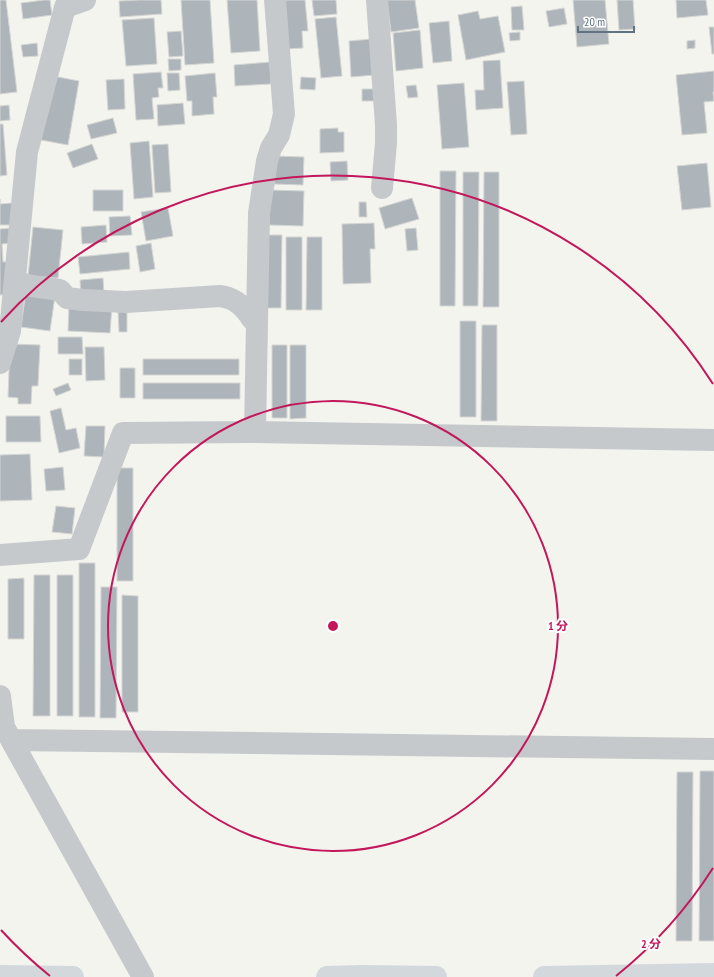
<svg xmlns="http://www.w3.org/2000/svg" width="714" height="977" font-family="'PT Sans Narrow','Noto Sans JP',sans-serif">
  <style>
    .building { fill: #aeb5ba; stroke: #d5d5d3 }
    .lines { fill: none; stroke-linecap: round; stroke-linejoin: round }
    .minor { stroke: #c6c9cc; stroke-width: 22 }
    .major { stroke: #d2d8dc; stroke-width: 22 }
    .ring { fill: none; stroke: #c2185b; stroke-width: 2 }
    .centre { fill: #c2185b; stroke: #fff; stroke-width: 2 }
    .ring-label { font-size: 12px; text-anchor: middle; font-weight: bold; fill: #c2185b; stroke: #fff; stroke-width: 4; stroke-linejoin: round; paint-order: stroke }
  </style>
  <rect width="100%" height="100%" fill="#f4f4ef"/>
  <path class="building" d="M0,0h6l11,92 -17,2z
    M44,0h6l2,15 -29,4 -2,-16z
    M139,0h22l1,14 -42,3 -1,-16z
    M181,0h29l4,63 -29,2z
    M227,0h30l3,51 -29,2z
    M282,0h23l3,31h-6l1,17 -17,1z
    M312,0h24l1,14 -23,2z
    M387,0h28l4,28 -28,4z
    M573,0h32l4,44 -32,3z
    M617,0h16l2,29 -16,1z
    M676,0h30l2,15 -31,3z
    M522,6l2,24h-12l-1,-23z
    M564,8l3,16 -18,3 -3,-16z
    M478,11l2,8 18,-3 7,36 -39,8 -8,-45z
    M336,17l6,59 -21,2 -6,-59z
    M154,18l3,46 -31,2 -4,-46z
    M449,21l3,40 -19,2 -4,-40z
    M709,27h5v27h-2z
    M420,30l3,38 -27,3 -3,-38z
    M181,31l2,25 -14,1 -2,-25z
    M520,32v8l-10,1 -1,-8z
    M372,39l3,36 -24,2 -2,-36z
    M695,40v8l-8,1v-8z
    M37,43l1,13 -15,1 -2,-12z
    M168,59h13v11l-12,1z
    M500,60l3,48 -27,2 -1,-20h9l-1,-29z
    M270,62l1,22 -36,2 -1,-21z
    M714,71v21h-1l1,9 -10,1 3,31 -25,2 -6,-60z
    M161,72l2,16h-5l1,9 -7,1 2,21 -18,1 -3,-46z
    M167,73h12l1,17 -12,1z
    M215,73l2,24h-4l1,17 -22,2v-15h-5l-2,-25z
    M53,76l26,5 -11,64 -27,-5z
    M301,77l15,1 -1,12 -15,-1z
    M124,79l1,30 -17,1 -2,-30z
    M524,81l3,53 -16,1 -4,-53z
    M464,83l5,64 -27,2 -5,-64z
    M416,85l2,12 -10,1 -2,-12z
    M362,89h12l1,12h-13z
    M183,103l2,21 -27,2 -1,-21z
    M9,105l1,15 -10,1v-15z
    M113,118l4,15 -26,6 -4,-14z
    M0,124h3l4,51 -7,1z
    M338,128v4h6v20l-24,1v-24z
    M149,141l4,56 -19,2 -4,-56z
    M92,144l6,15 -25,9 -6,-15z
    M168,144l3,48 -16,1 -3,-48z
    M275,156l29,1 -1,28 -29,-1z
    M347,161l1,19 -17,1 -1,-19z
    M707,163l4,44 -29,3 -5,-44z
    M440,171h16l-1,135h-15z
    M463,172h16l-1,134h-15z
    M484,172h15v135h-16z
    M93,190h30v21h-30z
    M270,190l34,1 -1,35 -34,-1z
    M412,198l7,21 -34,10 -6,-21z
    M0,199v5l12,-1 1,22h-13z
    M359,202h7l1,15h-8z
    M168,208l5,28 -27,5 -5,-29z
    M130,216l2,19 -22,1 -1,-19z
    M374,223l1,26h-5l1,34 -28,1 -1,-60z
    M106,225l1,17 -25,2 -1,-17z
    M33,227l30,3 -5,48 -30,-2z
    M12,228l1,15 -11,1 1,18h4l2,32 -9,1v-66z
    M416,228l2,22 -11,1 -2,-22z
    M266,235h16l-1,73h-15z
    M286,237h16v73h-16z
    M307,237h15v73h-16z
    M151,243l4,26 -15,3 -4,-26z
    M129,252l1,17 -50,5 -2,-17z
    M103,278l1,15 -23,3 -1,-16z
    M26,291l29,5 -5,35 -29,-4z
    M69,304l43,2 -2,27 -42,-2z
    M118,310h9v22h-8z
    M460,321h16v96h-16z
    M482,325h15v96h-16z
    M58,337h24l1,17h-25z
    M10,344l30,1 -2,41h-6l-1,18h-13v-6l-10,-1z
    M272,345h15v73h-15z
    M290,345h16v73l-16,1z
    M85,347h19l1,33 -19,1z
    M69,359h13v16h-13z
    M143,359h96v16h-96z
    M120,368h15v30h-15z
    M68,383l3,7 -15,6 -3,-7z
    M143,383h97v16h-97z
    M61,408l5,22 10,-2 4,20 -21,5 -9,-42z
    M6,416h34l1,26h-35z
    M86,426h19l-1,31 -20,-1z
    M30,454l2,46 -32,1v-46z
    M63,467l2,23 -19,1 -2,-22z
    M117,468h16v113h-16z
    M56,506l19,2 -3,26 -20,-2z
    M79,563h16v154h-16z
    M34,575h16v141h-17z
    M57,575h16v141h-16z
    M24,578v61h-16v-60z
    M101,587h16l-1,131h-16z
    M122,595l16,1v116h-16z
    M700,771h14v170h-15z
    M677,772h16l-1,169h-16z"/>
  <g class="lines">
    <path class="minor" d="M377,0l9,125v18l-4,45
      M15,282l17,4 22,3 6,1 7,8 16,2 43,2 94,-6c15,2 24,10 32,23h5
      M0,363l10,-32 17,-179 38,-145 20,-7
      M255,432l4,-219 8,-52 4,-13 8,-13 5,-21 -9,-114
      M0,555l79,-6 44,-116 126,-1 465,8
      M0,696l4,31 139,250
      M13,740l701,9"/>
    <path class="major" d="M0,976l73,1
      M327,977l35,-1 74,1
      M544,977l170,-3"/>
  </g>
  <g class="ring">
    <circle cx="333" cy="626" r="225"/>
    <path d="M713 868A450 450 0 0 1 616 976M50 976A450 450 0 0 1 1 930M1 322A450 450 0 0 1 713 384"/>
  </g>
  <circle cx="333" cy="626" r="6" class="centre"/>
  <g class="ring-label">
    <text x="558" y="630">1 分</text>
    <text x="651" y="948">2 分</text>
  </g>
  <path d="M578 26v6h56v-6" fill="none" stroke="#617283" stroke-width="2"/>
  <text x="584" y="26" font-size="12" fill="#617283" stroke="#ffffff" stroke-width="3" paint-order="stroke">20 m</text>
</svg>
